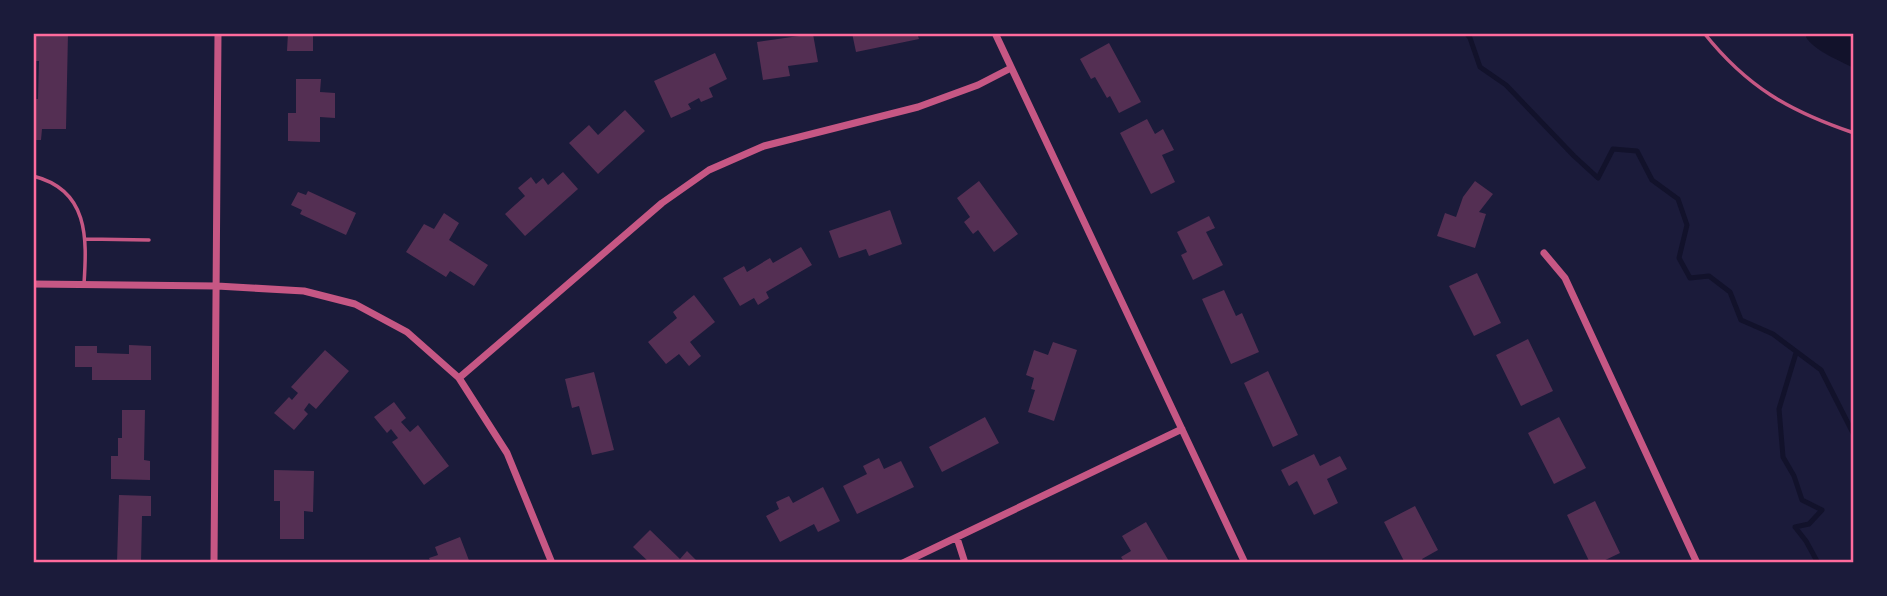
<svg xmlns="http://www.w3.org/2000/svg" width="1887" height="596" font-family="'Space Grotesk',sans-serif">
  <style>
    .water { fill: #12122b }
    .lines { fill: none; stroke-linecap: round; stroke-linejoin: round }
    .stream { stroke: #12122b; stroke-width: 5 }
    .building { fill: #542f53 }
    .service { stroke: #c65784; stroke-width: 3.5 }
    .minor { stroke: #c65784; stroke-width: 7 }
    .neatline { fill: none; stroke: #ff6b9d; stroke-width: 2.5 }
  </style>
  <rect width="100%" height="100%" fill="#1b1b3a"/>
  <path class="water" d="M1807,33h47v35c-14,-7 -41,-18 -48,-31z"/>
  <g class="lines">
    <path class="stream" d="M1466,33l4,5 10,29 26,18 68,71 24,22 15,-29 24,2 15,29 26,19 9,26 -8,33 11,20 19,-2 21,16 11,28 32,14 48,36 33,65
      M1796,353l-17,56 4,48 11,19 8,24 20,10 -13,14 -14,3 11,14 12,22"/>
  </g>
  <path class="building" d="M33,33h35l-2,96h-24l-1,11h-8v-41h5l1,-38h-6z
    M288,33h25v18h-26z
    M852,33h65l2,6 -63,13z
    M813,34l5,28 -30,4 2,10 -27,4 -6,-38z
    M1109,43l32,59 -22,11 -9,-17 -3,2 -12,-21 -4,2 -11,-20z
    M715,53l12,26 -18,9 4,9 -12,5 -2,-4 -11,6 3,5 -20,9 -17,-37z
    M296,79h25l-1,13 15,1v25l-15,-1v25l-32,-1v-28h8z
    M625,110l20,21 -47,43 -29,-31 20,-18 9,10z
    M1147,119l8,15 8,-5 11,21 -12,5 13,27 -24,12 -31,-61z
    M563,172l15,17 -53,47 -20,-22 20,-18 -7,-8 13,-11 5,7 7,-6 5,7z
    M979,181l39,53 -24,18 -16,-22 -5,4 -9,-12 6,-5 -13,-19z
    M1475,181l18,13 -14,18 7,2 -11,34 -38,-12 8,-23 11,4 7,-20z
    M308,191l48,22 -10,22 -46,-21 2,-4 -11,-5 7,-13 8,3z
    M890,210l12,34 -33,12 -3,-7 -27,9 -10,-27z
    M444,213l15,10 -10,17 39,25 -14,21 -24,-15 -4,6 -40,-25 18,-28 10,5z
    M1209,216l6,12 -9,4 17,33 -30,15 -12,-25 6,-3 -10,-20z
    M801,247l11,18 -46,27 3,6 -11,7 -4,-7 -14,8 -17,-28 21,-12 3,6 23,-14 3,5z
    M1477,273l24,50 -27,13 -25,-50z
    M1224,290l12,26 6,-3 17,39 -28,12 -29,-65z
    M694,295l21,27 -25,20 11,14 -12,10 -10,-12 -13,10 -18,-22 29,-24 -4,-6z
    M1528,339l25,52 -32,15 -25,-51z
    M1053,342l24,8 -23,71 -26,-9 7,-22 -4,-1 3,-11 -8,-3 8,-25 14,5z
    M129,345l22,1v34h-59v-13h-17v-21h22v7l32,1z
    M325,350l24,21 -33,38 -7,-6 -5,7 4,4 -14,16 -20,-17 15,-16 3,3 6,-7 -7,-6z
    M1268,371l30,64 -25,12 -29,-64z
    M594,372l20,78 -22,5 -13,-49 -7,2 -7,-29z
    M394,402l12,16 -5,4 9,10 8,-7 31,41 -25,19 -32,-43 6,-4 -7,-9 -4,4 -13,-16z
    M122,410h23l-1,50 6,1v19l-39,-1v-23h7v-18h4z
    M985,417l14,26 -57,29 -13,-25z
    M1559,417l27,51 -32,16 -26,-51z
    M1314,454l6,12 20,-10 7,13 -20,10 11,24 -24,12 -17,-34 -8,5 -8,-16z
    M879,458l5,11 17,-8 13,26 -57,27 -14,-28 24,-12 -4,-8z
    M274,470l40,1 -1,41 -9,-1v28h-24v-38h-6z
    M823,487l17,34 -22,11 -4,-8 -34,18 -14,-26 13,-7 -3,-7 13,-6 4,7z
    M119,495l32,1v20h-9l-1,47h-24z
    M1595,501l25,52 -21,10h-9l-23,-48z
    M1415,506l23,44 -16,9 2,4h-19l-21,-41z
    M1146,522l24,41h-45l-4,-6 10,-6 -9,-15z
    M650,530l30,29 7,-8 12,12h-49l-17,-16z
    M460,537l10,26h-39l-2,-5 9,-3 -3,-8z"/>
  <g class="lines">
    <path class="service" d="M1704,33c43,54 85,78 150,100
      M33,176c56,14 54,62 51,108
      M86,239l63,1"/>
    <path class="minor" d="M995,33l250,530
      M1544,253l21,25 132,285
      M33,284l184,2 87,5 51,13 52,28 52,46 48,75 45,110
      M459,378l203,-175 47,-33 55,-24 154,-39 60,-22 33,-17
      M957,538l8,25
      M214,563l4,-530
      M903,563l279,-134"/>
  </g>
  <rect width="1887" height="596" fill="none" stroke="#1b1b3a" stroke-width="70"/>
  <rect x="35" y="35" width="1817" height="526" class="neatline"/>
</svg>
